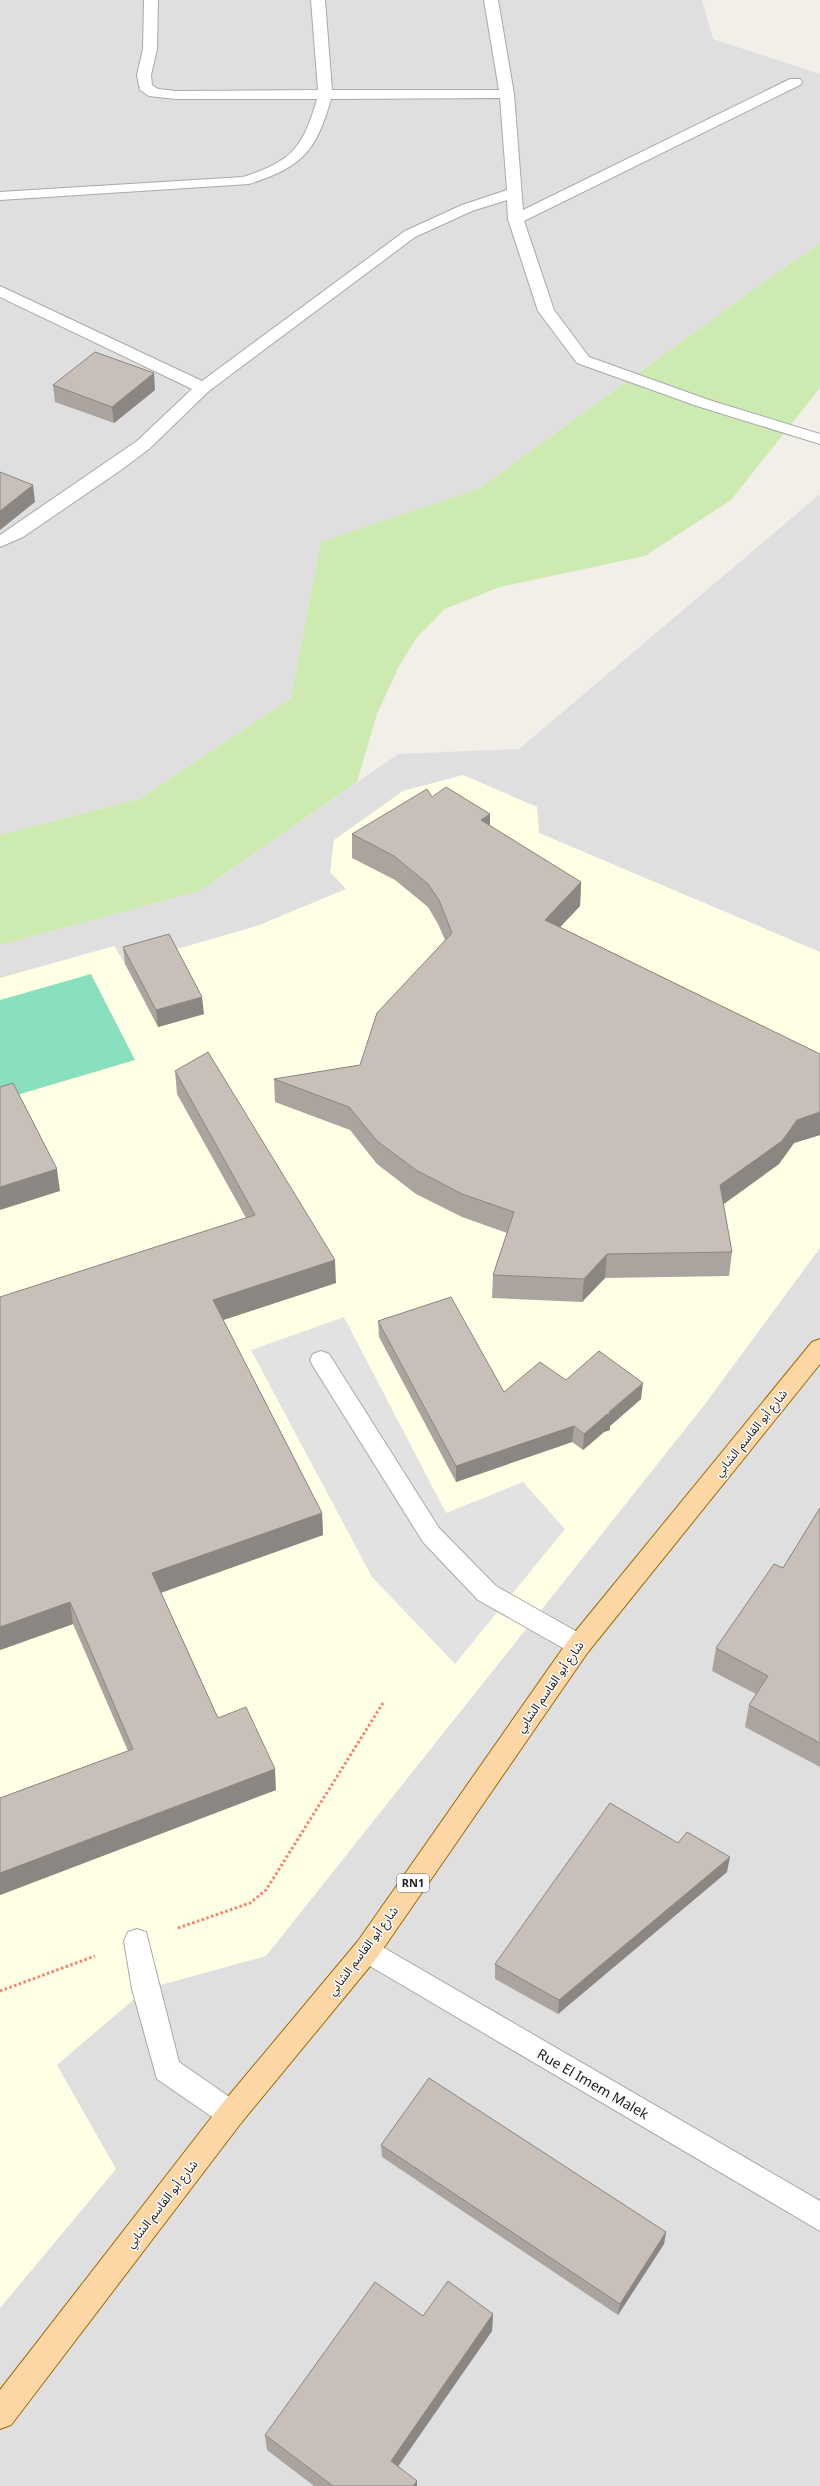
<svg xmlns="http://www.w3.org/2000/svg" width="820" height="2486" font-family="'Noto Sans','Noto Sans Arabic',sans-serif">
  <style>
    .residential { fill: #e0dfdf }
    .education { fill: #ffffe5 }
    .grass { fill: #cdebb0 }
    .pitch { fill: #88e0be }
    .parking { fill: #e2e2e2 }
    .lines { fill: none; stroke-linecap: round; stroke-linejoin: round }
    .minor-casing { stroke: #a9a9a9; stroke-width: 2 }
    .major-casing { stroke: #a06b00; stroke-width: 2 }
    .path { stroke: #fa8072; stroke-width: 3; stroke-dasharray: 2.5 2.5; stroke-linecap: butt }
    .minor { fill: #fff; fill-rule: evenodd }
    .major { fill: #fcd6a4; fill-rule: evenodd }
    .wall { fill: #aba49e }
    .shaded-wall { fill: #8b8681 }
    .building { fill: #c7bfb8; stroke: #8b8681 }
    .labels { text-anchor: middle; stroke-width: 3; stroke-linejoin: round; paint-order: stroke }
    .shield { fill: #fff; stroke: #646464; stroke-width: 1 }
    .shield-label { font-size: 11px; font-weight: bold; fill: #222 }
    .street-label { font-size: 12px; fill: #222; stroke: #fff }
    .near-street-label { font-size: 14px; fill: #222; stroke: #fff }
  </style>
  <rect width="100%" height="100%" fill="#f2efe9"/>
  <path class="residential" d="M0,0h702l11,39 107,35v170l-34,22 -306,222 -159,54 -30,156 -152,101 -139,36z
    M820,494v1992h-820v-1541l200,-54 198,-137 121,-5z"/>
  <path class="education" d="M463,775l74,32 2,26 281,119v296l-118,160 -436,548 -120,33 -89,76 59,104 -116,139v-1330l114,-32 11,18 132,-38 89,-37 -16,-17 4,-32 69,-49z"/>
  <path class="grass" d="M820,244v144l-89,112 -86,56 -145,31 -55,22 -28,28 -18,29 -22,48 -20,68 -157,109 -200,54v-110l139,-36 152,-101 30,-156 159,-54 306,-222z"/>
  <path class="pitch" d="M91,974l44,86 -135,40v-100z"/>
  <path class="parking" d="M344,1317l102,196 77,-31 42,47 -110,135 -83,-87 -121,-227z"/>
  <g class="lines">
    <defs>
      <path id="minor" d="M144,0h14l-1,49 -6,26 1,10 6,4 18,2 142,-1 -7,-90h14l7,90h167l-15,-90h14l16,94 9,116 267,-131h10l2,3 -2,3 -276,136 30,89 35,47 120,43 111,34v10l-123,-38 -120,-43 -39,-52 -30,-92 -1,-19 -35,11 -57,26 -206,154 -60,58 -28,21 -98,67 -23,10v-12l137,-94 55,-52 -192,-92v-11l202,95 203,-150 57,-26 45,-15 -7,-92 -169,1c-15,53 -29,68 -82,85l-249,16v-8l243,-15c49,-16 60,-29 74,-78h-141l-27,-3 -9,-6 -3,-15 6,-26z
        M321,1351l8,3 110,174 57,58 92,52 3,7 -3,7 -9,3 -9,-3 -92,-52 -55,-58 -110,-176 -3,-6 3,-6z
        M137,1929l9,3 33,130 62,43 4,9 -4,9 -10,4 -10,-4 -64,-44 -25,-90 -8,-48 4,-9z
        M367,1938l453,263v30l-462,-272 -4,-9 4,-9z"/>
      <path id="major" d="M820,1339v25l-232,288 -212,307 -135,164 -230,302 -11,4v-39l221,-285 137,-164 212,-303 242,-296z"/>
    </defs>
    <use href="#minor" class="minor-casing"/>
    <use href="#major" class="major-casing"/>
    <path class="path" d="M178,1928l72,-25 16,-13 117,-187
      M0,1991l95,-35"/>
    <use href="#minor" class="minor"/>
    <use href="#major" class="major"/>
  </g>
  <path class="wall" d="M53,385l102,5 -41,33 -59,-21z
    M432,797l58,17v12l91,56 -1,24 -20,21 260,127v81l-26,8 -15,21 -56,40 9,48 -3,24 -124,2 -23,24 -90,-4 1,-23 14,-42 -45,-16 -46,-23 -39,-30 -27,-34 -75,-28 -1,-23 86,-14 85,-125 -7,-16 -10,-17 -33,-27 -43,-22v-24z
    M123,947l81,67 -46,13 -33,-63z
    M175,1071l161,212 -113,37 99,193 1,22 -162,57 57,126 58,72 -276,105v-97l128,-47 -55,-127 -73,26 246,-432 -69,-124z
    M378,1321l126,71 62,-12 75,19 -31,27v4l-6,2 -21,18 -11,-8 -116,40 -77,-145z
    M820,1508v259l-75,-40 4,-22 7,-11 -44,-23 4,-23 67,-80z
    M727,1872l-169,142 -63,-35v-15z
    M381,2145l285,87 -2,12 -46,71 -236,-158z
    M493,2314l-1,17 -94,136 19,19h-103l-47,-36 -2,-15 158,-119z"/>
  <path class="shaded-wall" d="M154,373l1,17 -41,33 -2,-16z
    M33,485l2,17 -35,28v-19z
    M490,814v24l-9,-18z
    M581,882l-1,24 -36,38 1,-24z
    M202,997l2,17 -46,13 -2,-17z
    M820,1112v23l-26,8 -15,21 -62,45 3,-24 77,-65z
    M57,1169l3,22 -60,19v-23z
    M607,1254l-2,24 -23,24 2,-23z
    M335,1260l1,23 -122,40 -1,-23z
    M643,1383l-2,16 -31,27v4l-6,2 -21,18 1,-16z
    M574,1426l-2,16 -116,40v-16z
    M322,1513l1,22 -168,60 -3,-22z
    M70,1602l3,22 -73,26v-23z
    M275,1769l1,21 -276,105v-22z
    M730,1857l-3,15 -169,142 1,-14z
    M666,2232l-2,12 -46,71 2,-11z
    M493,2314l-1,17 -101,145v-15z
    M417,2481v5h-4z"/>
  <path class="building" d="M95,352l59,21 -42,34 -59,-22z
    M0,472l33,13 -33,26z
    M446,787l44,27 -9,6 100,62 -36,38 275,134v58l-23,8 -15,21 -62,44 12,67 -125,2 -23,25 -91,-4 21,-63 -52,-18 -46,-24 -39,-29 -28,-34 -75,-28 86,-14 17,-52 75,-80 -13,-33 -11,-16 -34,-28 -42,-22 75,-45 5,8z
    M169,934l33,63 -46,13 -33,-63z
    M208,1052l127,208 -122,40 109,213 -170,60 66,145 28,-11 29,62 -275,104v-75l133,-49 -63,-147 -70,25v-330l255,-82 -80,-144z
    M13,1083l44,86 -57,18v-100z
    M451,1297l53,95 36,-30 26,18 33,-29 44,32 -34,29 2,1 -5,2 -22,19 -10,-8 -118,40 -78,-145z
    M820,1508v235l-71,-38 19,-29 -52,-28 58,-84 9,4z
    M610,1803l68,40 9,-11 43,25 -171,143 -64,-36z
    M429,2078l237,154 -46,72 -239,-159z
    M448,2281l45,33 -102,147 26,20 -4,5h-80l-68,-51 110,-153 48,34z"/>
  <g class="labels">
    <rect class="shield" x="397" y="1874" width="32" height="18" rx="3"/>
    <g class="shield-label">
      <text x="413" y="1887">RN1</text>
    </g>
    <g class="street-label">
      <text transform="translate(751 1433) rotate(-51)" y="4">شارع أبو القاسم الشابي</text>
      <text transform="translate(550 1687) rotate(-55)" y="4">شارع أبو القاسم الشابي</text>
      <text transform="translate(363 1951) rotate(-53)" y="4">شارع أبو القاسم الشابي</text>
      <text transform="translate(162 2204) rotate(-52)" y="4">شارع أبو القاسم الشابي</text>
    </g>
    <g class="near-street-label">
      <text transform="translate(593 2084) rotate(30)" y="5">Rue El Imem Malek</text>
    </g>
  </g>
</svg>
